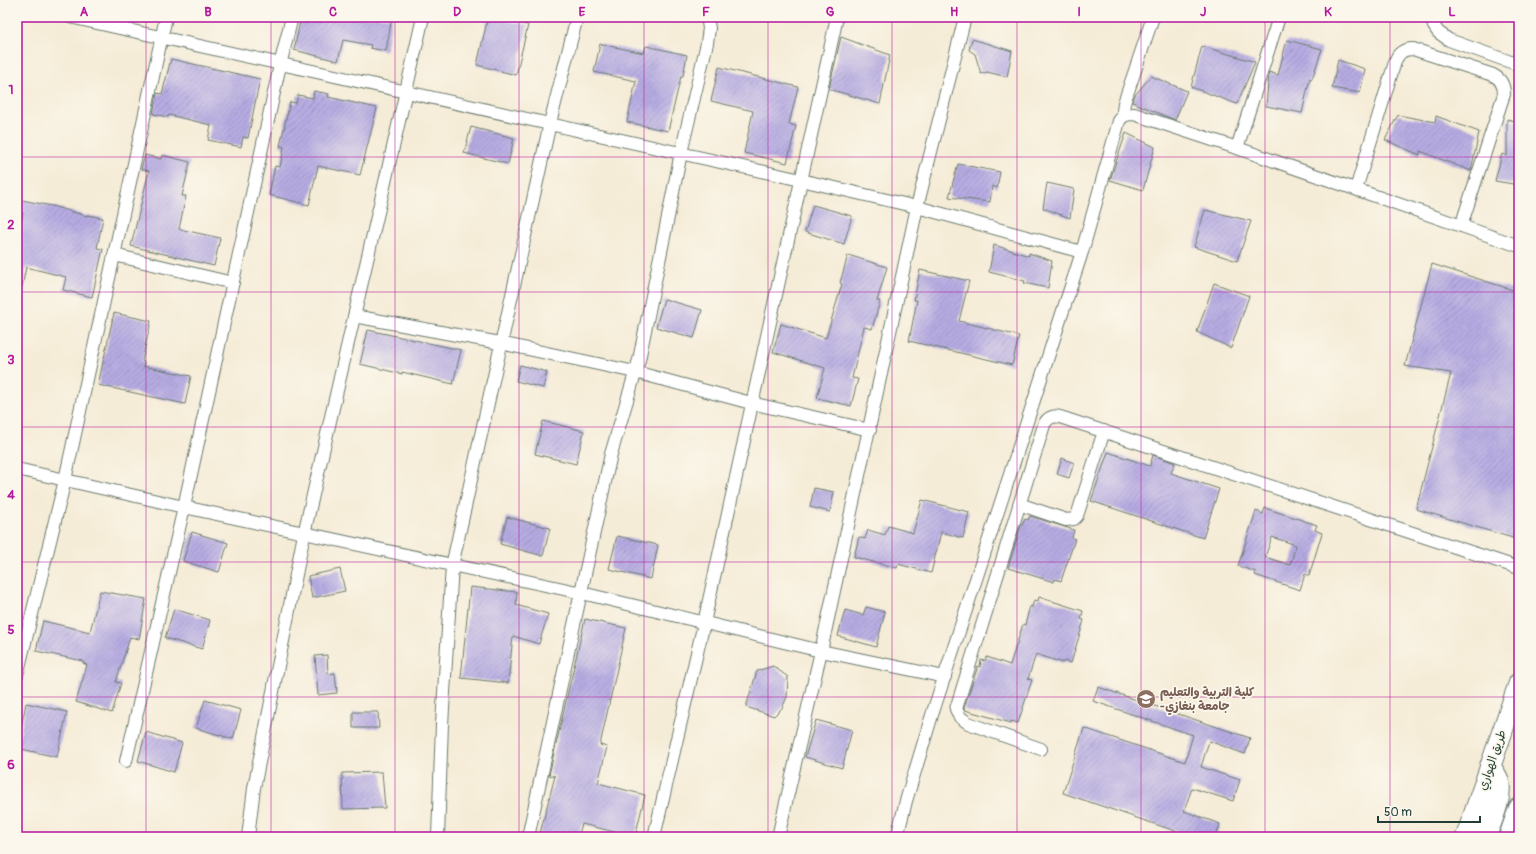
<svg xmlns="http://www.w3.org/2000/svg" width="1536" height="854" font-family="Pangolin,'Playpen Sans Arabic',sans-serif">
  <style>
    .building { fill: url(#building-hatch); fill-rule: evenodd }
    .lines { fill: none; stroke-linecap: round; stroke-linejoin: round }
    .minor-casing { stroke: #6a7a6d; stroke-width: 14 }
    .trunk-casing { stroke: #6a7a6d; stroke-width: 22 }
    .minor { stroke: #fff; stroke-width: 12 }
    .trunk { stroke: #fff; stroke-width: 20 }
    .grid { fill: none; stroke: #b5179e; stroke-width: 1; stroke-opacity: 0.55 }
    .labels { text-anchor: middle; stroke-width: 3.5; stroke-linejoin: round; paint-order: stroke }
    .education-label { font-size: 12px; font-weight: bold; fill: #785e54; stroke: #fbf7ec; text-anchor: start }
    .street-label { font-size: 12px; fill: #1f3d34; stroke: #fbf7ec }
    .neatline { fill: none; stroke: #b5179e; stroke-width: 1.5 }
    .grid-label { font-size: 13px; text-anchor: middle; font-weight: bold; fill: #b5179e }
  </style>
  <defs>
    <pattern id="building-hatch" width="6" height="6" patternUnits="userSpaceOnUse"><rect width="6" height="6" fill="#b7ace3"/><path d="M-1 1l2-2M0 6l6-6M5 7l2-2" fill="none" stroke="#948db9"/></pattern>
  </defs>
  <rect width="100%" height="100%" fill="#fbf7ec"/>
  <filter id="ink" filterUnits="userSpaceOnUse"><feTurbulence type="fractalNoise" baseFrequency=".025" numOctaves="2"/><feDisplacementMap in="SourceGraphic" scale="8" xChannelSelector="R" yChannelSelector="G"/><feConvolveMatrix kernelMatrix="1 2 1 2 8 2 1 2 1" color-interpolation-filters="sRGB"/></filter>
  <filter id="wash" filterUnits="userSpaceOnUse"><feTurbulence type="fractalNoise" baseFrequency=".012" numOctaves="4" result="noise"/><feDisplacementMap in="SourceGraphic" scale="16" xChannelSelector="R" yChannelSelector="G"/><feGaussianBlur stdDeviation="0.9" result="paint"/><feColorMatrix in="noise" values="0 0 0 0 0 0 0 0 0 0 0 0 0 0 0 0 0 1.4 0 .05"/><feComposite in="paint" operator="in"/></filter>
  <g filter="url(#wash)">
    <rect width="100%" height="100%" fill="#f5ecd7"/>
    <g id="blocks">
      <path class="building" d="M301,17h91l-6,34 -16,-3 1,-3 -28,-5 -5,21 -44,-11z
        M488,17l40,8 -12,50 -39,-10z
        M841,37l49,18 -10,49 -51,-15z
        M972,39l40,12 -5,26 -20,-5 -6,2 -6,-20 -6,-4z
        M1287,40l35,9 -10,30 -2,-1 -8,35 -36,-7 3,-34 9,3z
        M600,44l44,9 2,-7 41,9 -4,21h-2l-13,55 -41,-9 9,-41 -42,-9z
        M1202,46l53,16 -18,42 -46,-17z
        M171,59l89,20 -12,59 -5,-1 -2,10 -33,-7 3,-15 -42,-10 -1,2 -15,-3 4,-21 5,1z
        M1338,60l27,9 -5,24 -28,-5z
        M719,67l79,20 -9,37 7,2 -9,37 -43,-10 9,-42 -42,-10z
        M1151,76l36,15 -12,29 -43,-18 3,-7z
        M314,91l15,3 -1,3 49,11 -17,67 -42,-9 -9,39 -40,-10 6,-29 5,1 4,-20 -4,-1 10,-44 6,1 2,-8 15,3z
        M1398,115l37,7 1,-6 43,16 -8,39 -51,-20v4l-35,-15z
        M1507,119l12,3v63l-24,-4 7,-27 5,2z
        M471,127l43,11 -6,26 -44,-11z
        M1126,133l29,14 -12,43 -33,-10z
        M145,155l16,4 1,-4 28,7 -8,34h4l-7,33 41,9 -6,28 -83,-20 18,-75 -8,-2z
        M958,164l42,8 -3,16 -5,-2 -2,16 -41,-5z
        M1047,183l27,6 -4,29 -27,-10z
        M17,199l35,7 35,10v-1l16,3 -6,30 6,1 -11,48 -29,-7 3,-13 -40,-10 -4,20 -5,-1v-44l6,-29 -6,-1z
        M813,205l39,11 -8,28 -39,-12z
        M1205,210l46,11 -14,40 -43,-14z
        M994,245l35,11v-3l23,8 -4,27 -24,-5 1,-2 -36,-9z
        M848,255l39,12 -10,34h3l-8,28 -8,-2 -12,51 6,1 -7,27 -34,-8 8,-30 -52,-16 8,-28 45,14 16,-54 -2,-1z
        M1432,264l87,28v235l-3,12 -100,-30 35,-136 -46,-7z
        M920,270l49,11 -10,40 60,15 -7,29 -103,-24 8,-41h-3z
        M1214,283l35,13 -18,52 -34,-16z
        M664,299l38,11 -8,28 -38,-11z
        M114,313l37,8 -9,40 2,1 -1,4 48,10 -6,28 -87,-19z
        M368,330l93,20 -8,34 -51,-12v2l-42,-10z
        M520,365l27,7 -4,16 -27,-7z
        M543,421l41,10 -8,33 -41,-10z
        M1108,452l42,14 3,-11 22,8 -4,10 48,16 -16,49 -112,-37z
        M1062,458l12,5 -5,15 -12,-4z
        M814,488l20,4 -4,20 -20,-5z
        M922,500l47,12 -6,26 -22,-6 -10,41 -33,-9 -1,4 -43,-11 5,-20 6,2 3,-9 17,5 3,-9 25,7z
        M1265,508l52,17 -2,5 7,3 -13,43 -4,-2 -5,16 -45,-15 1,-3 -18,-6 18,-55 7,3zM1272,537l24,8 -6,20 -25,-8z
        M1030,516l44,14 -2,8 3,1 -14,42 -6,-2 -1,3 -46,-14 13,-43h1l3,-6 3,1z
        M507,517l43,11 -7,28 -43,-12z
        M192,532l36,11 -9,29 -36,-11z
        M617,536l41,9 -7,34 -42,-10z
        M340,569l5,22 -33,7 -4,-22z
        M470,587l47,5 -1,13 32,9 -9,30 -26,-8 -5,47 -47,-5z
        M100,591l46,8 -7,40 -9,-2 -14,45 5,1 -9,30 -36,-11 11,-37 -4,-2v-2l-47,-10 7,-30 47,11z
        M1039,597l44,14 -2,8 3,1 -13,43 -7,-2 -1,2 -27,-9 -8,25 4,1 -14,43 -7,-2v2l-46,-13 -1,-2 14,-42 2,1 1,-7 4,1 2,-4 23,8 13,-41 2,1 5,-19 2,1 2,-7 4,1z
        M866,607l19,5 -9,35 -38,-11 7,-26 18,5z
        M174,609l36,11 -8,29 -37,-11z
        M585,619l41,9 -26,117 7,2 -9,36 47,12 -10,42 -53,-13 -4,13h-39l16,-61 -6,-1z
        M327,655l1,19 7,-1 2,20 -19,2 -3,-39z
        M773,666l15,11 -1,20 -5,11 -8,8 -28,-9 11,-36z
        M1098,687l152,51 -5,16 -36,-13 -8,26 39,13 -7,21 -41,-13 -8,23 36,13 -4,13h-23l-130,-44 21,-65 101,34 8,-27 -100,-34z
        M205,700l36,10 -8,29 -37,-11z
        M26,703l41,9 -10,45 -40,-9z
        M353,712h25l1,16h-26z
        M816,720l36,10 -10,38 -37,-11z
        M146,732l36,11 -8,29 -36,-11z
        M382,772l3,36 -42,1 -1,-36z"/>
    </g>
  </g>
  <g filter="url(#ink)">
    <use href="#blocks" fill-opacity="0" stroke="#6a7a6d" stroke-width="1"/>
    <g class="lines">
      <defs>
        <path id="minor" d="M70,17l731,163 116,27 165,45
          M1431,17l3,9 4,6 11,8 70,25
          M1125,115l-2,-4 1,-8 29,-86
          M1237,148l42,-131
          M1356,189l39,-127c3,-9 8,-13 18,-13l80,26c8,4 11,10 11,19l-43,132
          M114,255l119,28
          M354,316l146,27 135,29 116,31 119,27
          M17,469l167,38 398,86 239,58 -43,186
          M1019,504l47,16 8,-1 3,-3 27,-85
          M17,675l48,-195 101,-463
          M945,677l-124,-26 96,-444 48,-190
          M1041,749l-73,-26 -8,-6 -4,-8 88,-284c3,-7 9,-10 16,-8l459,151
          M126,761l58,-254 96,-442 12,-48
          M248,837l6,-49 50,-254 119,-517
          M438,837l4,-113 10,-158 98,-443 27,-106
          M528,837l83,-383 28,-94 42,-207 26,-110 2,-15 -2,-11
          M654,837l50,-214 133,-606
          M897,837l9,-36 26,-86 150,-463 37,-131c4,-6 8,-7 15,-7l103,34 282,98"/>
        <path id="trunk" d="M1466,837l53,-154
          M1486,837c5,-15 17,-40 13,-55 -1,-6 -6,-11 -9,-16
          M1509,837l10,-29"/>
      </defs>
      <use href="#minor" class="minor-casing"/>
      <use href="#trunk" class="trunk-casing"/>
      <use href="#minor" class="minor"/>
      <use href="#trunk" class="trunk"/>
    </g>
  </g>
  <path class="grid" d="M146,17v820M271,17v820M395,17v820M519,17v820M644,17v820M768,17v820M892,17v820M1017,17v820M1141,17v820M1265,17v820M1390,17v820M17,157h1502M17,292h1502M17,427h1502M17,562h1502M17,697h1502"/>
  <defs>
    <symbol id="university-disc" viewBox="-11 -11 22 22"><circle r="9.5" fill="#8d6e63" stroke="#fbf7ec"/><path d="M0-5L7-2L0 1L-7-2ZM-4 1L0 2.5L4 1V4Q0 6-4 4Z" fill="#fff"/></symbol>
  </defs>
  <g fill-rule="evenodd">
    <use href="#university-disc" x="1135" y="688" width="22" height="22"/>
  </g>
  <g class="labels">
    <g class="education-label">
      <text x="1160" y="696">كلية التربية والتعليم<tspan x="1160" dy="14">-جامعة بنغازي</tspan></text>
    </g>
    <g class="street-label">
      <text transform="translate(1492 760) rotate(-71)" y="4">طريق الهواري</text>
    </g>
  </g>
  <rect width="1536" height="854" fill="none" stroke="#fbf7ec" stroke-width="44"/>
  <path d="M1378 816v6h102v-6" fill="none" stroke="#1f3d34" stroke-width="2"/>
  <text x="1384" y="816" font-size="12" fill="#1f3d34" stroke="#fbf7ec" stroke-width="3" paint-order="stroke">50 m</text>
  <rect x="22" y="22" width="1492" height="810" class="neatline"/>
  <g class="grid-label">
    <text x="84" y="16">A</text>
    <text x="208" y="16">B</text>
    <text x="333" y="16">C</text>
    <text x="457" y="16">D</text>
    <text x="582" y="16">E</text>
    <text x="706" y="16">F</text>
    <text x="830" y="16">G</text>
    <text x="954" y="16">H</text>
    <text x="1079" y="16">I</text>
    <text x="1203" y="16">J</text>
    <text x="1328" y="16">K</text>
    <text x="1452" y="16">L</text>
    <text x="11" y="94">1</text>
    <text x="11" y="229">2</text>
    <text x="11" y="364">3</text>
    <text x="11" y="499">4</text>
    <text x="11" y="634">5</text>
    <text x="11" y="769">6</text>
  </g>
</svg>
